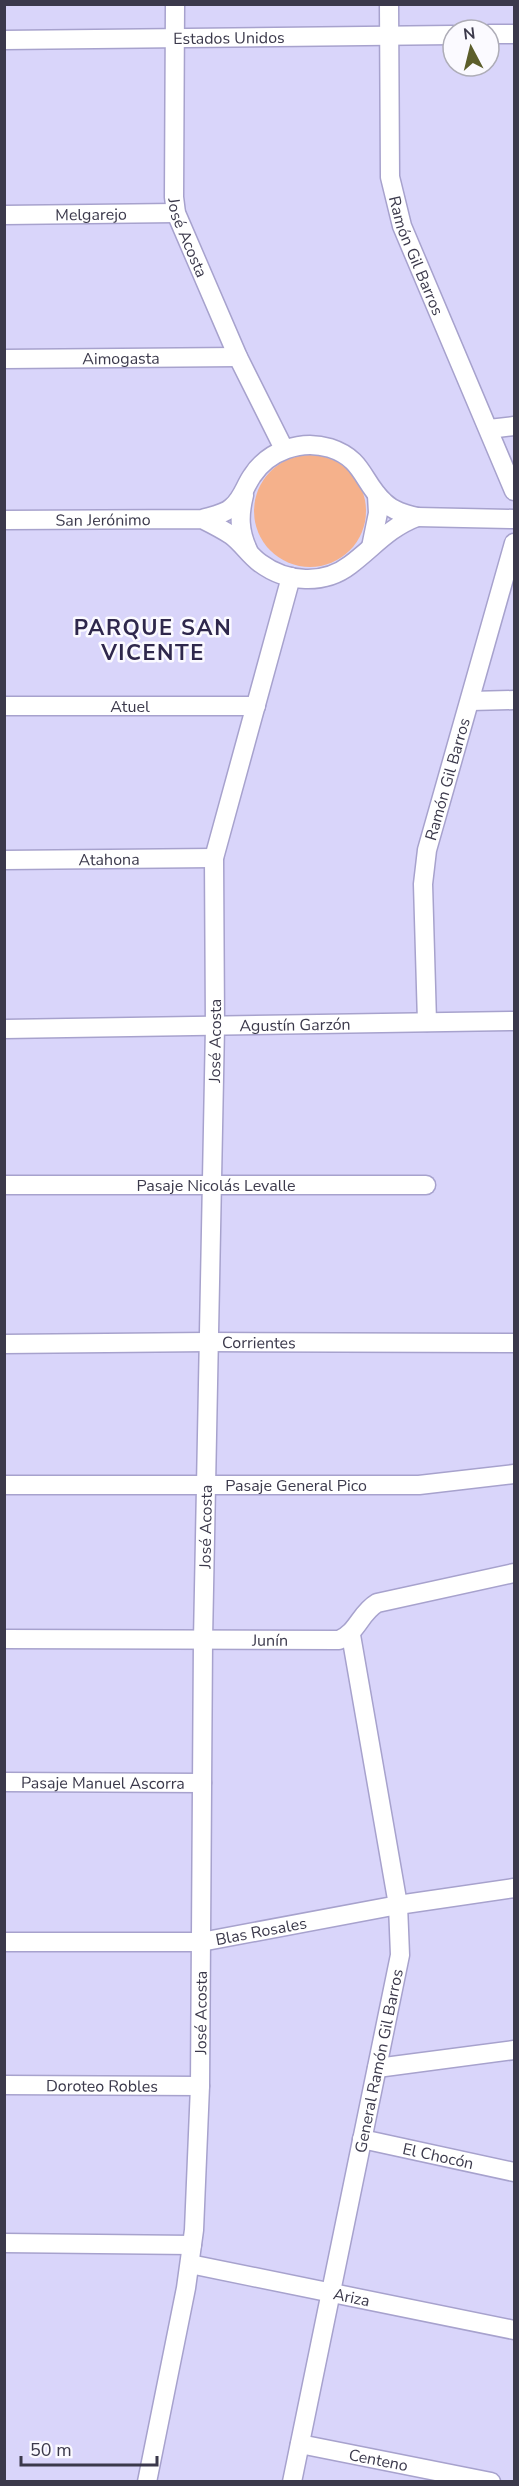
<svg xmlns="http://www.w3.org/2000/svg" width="519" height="2486" font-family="'Nunito Sans',sans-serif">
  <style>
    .green { fill: #f5b18b }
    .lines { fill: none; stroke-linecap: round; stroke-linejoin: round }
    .minor-casing { stroke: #a7a2cd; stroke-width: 21 }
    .minor { stroke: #fff; stroke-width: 18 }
    .labels { text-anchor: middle; stroke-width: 5; stroke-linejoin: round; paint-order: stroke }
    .street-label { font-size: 16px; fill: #3b394b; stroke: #fbfaff }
    .district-label { font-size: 22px; font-weight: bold; letter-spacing: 1.5px; fill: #2f284c; stroke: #fbfaff }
  </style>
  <rect width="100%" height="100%" fill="#d9d5fa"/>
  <path class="green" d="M254 511a56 56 0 1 1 112 0a56 56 0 1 1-112 0Z"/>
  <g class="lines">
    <defs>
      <g id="minor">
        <path id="s1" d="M175,4l-1,193 2,16 62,144 46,92"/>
        <path id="s2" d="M389,4l1,173 12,49 112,265"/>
        <path d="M489,34h25"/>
        <path id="s3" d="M4,40l449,-5"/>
        <path id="s4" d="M4,215l172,-2"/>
        <path id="s5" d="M4,359l234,-2"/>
        <path d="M489,429l25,-3"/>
        <path d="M244,495c-5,20 -5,36 4,55"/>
        <path d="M417,517l97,2"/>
        <path id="s6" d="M4,520l198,-1c10,-3 23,-5 30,-12 10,-8 13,-21 20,-31 16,-25 49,-37 78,-28 34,11 32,34 54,54 9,9 21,12 33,15 -29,11 -43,30 -67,48 -26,20 -63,18 -90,-2 -11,-8 -18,-20 -29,-28 -9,-6 -19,-11 -29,-16"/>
        <path d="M371,547l7,-34 -1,-18"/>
        <path d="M470,701l44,-1"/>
        <path id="s7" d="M4,706h252"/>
        <path id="s8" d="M4,860l210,-2"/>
        <path id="s9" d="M427,1022l-4,-138 4,-34 87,-307"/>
        <path id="s10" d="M4,1029l510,-8"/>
        <path id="s11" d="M4,1185h422"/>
        <path id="s12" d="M4,1344l204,-2 306,1"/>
        <path id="s13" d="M4,1485h415l95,-11"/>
        <path id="s14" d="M4,1639l335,1c19,-8 21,-27 38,-37l137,-30"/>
        <path id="s15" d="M4,1782l198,1"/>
        <path id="s16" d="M4,1942h197l197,-37 116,-17"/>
        <path d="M377,2068l137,-18"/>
        <path id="s17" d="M4,2085l196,1"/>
        <path id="s18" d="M362,2139l152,33"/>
        <path d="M4,2243l188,2"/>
        <path id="s19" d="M190,2264l324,66"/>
        <path id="s20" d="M300,2444l191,38"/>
        <path id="s21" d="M147,2482l39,-194 8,-58 6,-144 3,-446 12,-614 -1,-168 77,-281"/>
        <path id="s22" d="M292,2482l108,-527 -2,-50 -47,-270"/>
      </g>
    </defs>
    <use href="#minor" class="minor-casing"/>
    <use href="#minor" class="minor"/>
  </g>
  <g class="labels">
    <g class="street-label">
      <text dy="6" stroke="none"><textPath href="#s3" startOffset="225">Estados Unidos</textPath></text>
      <text dy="6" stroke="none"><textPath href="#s4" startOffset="87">Melgarejo</textPath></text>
      <text dy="6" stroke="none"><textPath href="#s1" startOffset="236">José Acosta</textPath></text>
      <text dy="6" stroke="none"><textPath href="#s2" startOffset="256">Ramón Gil Barros</textPath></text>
      <text dy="6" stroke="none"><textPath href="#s5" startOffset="117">Aimogasta</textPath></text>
      <text dy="6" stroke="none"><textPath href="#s6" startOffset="99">San Jerónimo</textPath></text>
      <text dy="6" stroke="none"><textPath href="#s7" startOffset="126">Atuel</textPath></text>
      <text dy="6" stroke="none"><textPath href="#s9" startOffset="246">Ramón Gil Barros</textPath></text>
      <text dy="6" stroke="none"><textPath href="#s8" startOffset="105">Atahona</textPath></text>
      <text dy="6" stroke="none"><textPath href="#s10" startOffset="291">Agustín Garzón</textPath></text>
      <text dy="6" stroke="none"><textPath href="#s21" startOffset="1446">José Acosta</textPath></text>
      <text dy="6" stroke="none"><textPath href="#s11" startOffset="212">Pasaje Nicolás Levalle</textPath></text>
      <text dy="6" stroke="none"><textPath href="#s12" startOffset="255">Corrientes</textPath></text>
      <text dy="6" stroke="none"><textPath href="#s13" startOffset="292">Pasaje General Pico</textPath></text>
      <text dy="6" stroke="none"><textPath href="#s21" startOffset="960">José Acosta</textPath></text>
      <text dy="6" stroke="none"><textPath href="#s14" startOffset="266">Junín</textPath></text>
      <text dy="6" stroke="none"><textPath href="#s15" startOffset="99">Pasaje Manuel Ascorra</textPath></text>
      <text dy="6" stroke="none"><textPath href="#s16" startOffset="258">Blas Rosales</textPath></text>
      <text dy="6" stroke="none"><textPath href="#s21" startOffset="474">José Acosta</textPath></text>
      <text dy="6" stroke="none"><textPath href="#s22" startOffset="430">General Ramón Gil Barros</textPath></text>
      <text dy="6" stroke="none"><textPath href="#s17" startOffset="98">Doroteo Robles</textPath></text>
      <text dy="6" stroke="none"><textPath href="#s18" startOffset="78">El Chocón</textPath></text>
      <text dy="6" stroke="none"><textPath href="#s19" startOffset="165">Ariza</textPath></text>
      <text dy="6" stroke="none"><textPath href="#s20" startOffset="80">Centeno</textPath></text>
    </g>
    <g class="district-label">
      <text x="153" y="635">PARQUE SAN<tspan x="153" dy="25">VICENTE</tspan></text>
    </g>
  </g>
  <rect width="519" height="2486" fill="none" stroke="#3b394b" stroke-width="12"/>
  <g transform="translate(471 48) rotate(353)"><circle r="28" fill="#fbfaff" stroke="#aeadb7" stroke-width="1.5"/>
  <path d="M0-4.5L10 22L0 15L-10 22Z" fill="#5c5e2b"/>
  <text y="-9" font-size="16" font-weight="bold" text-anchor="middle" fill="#3b394b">N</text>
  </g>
  <path d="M21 2456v9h136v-9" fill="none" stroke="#3b394b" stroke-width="3"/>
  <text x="30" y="2456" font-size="18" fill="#3b394b" stroke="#fbfaff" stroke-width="4.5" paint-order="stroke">50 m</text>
</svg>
